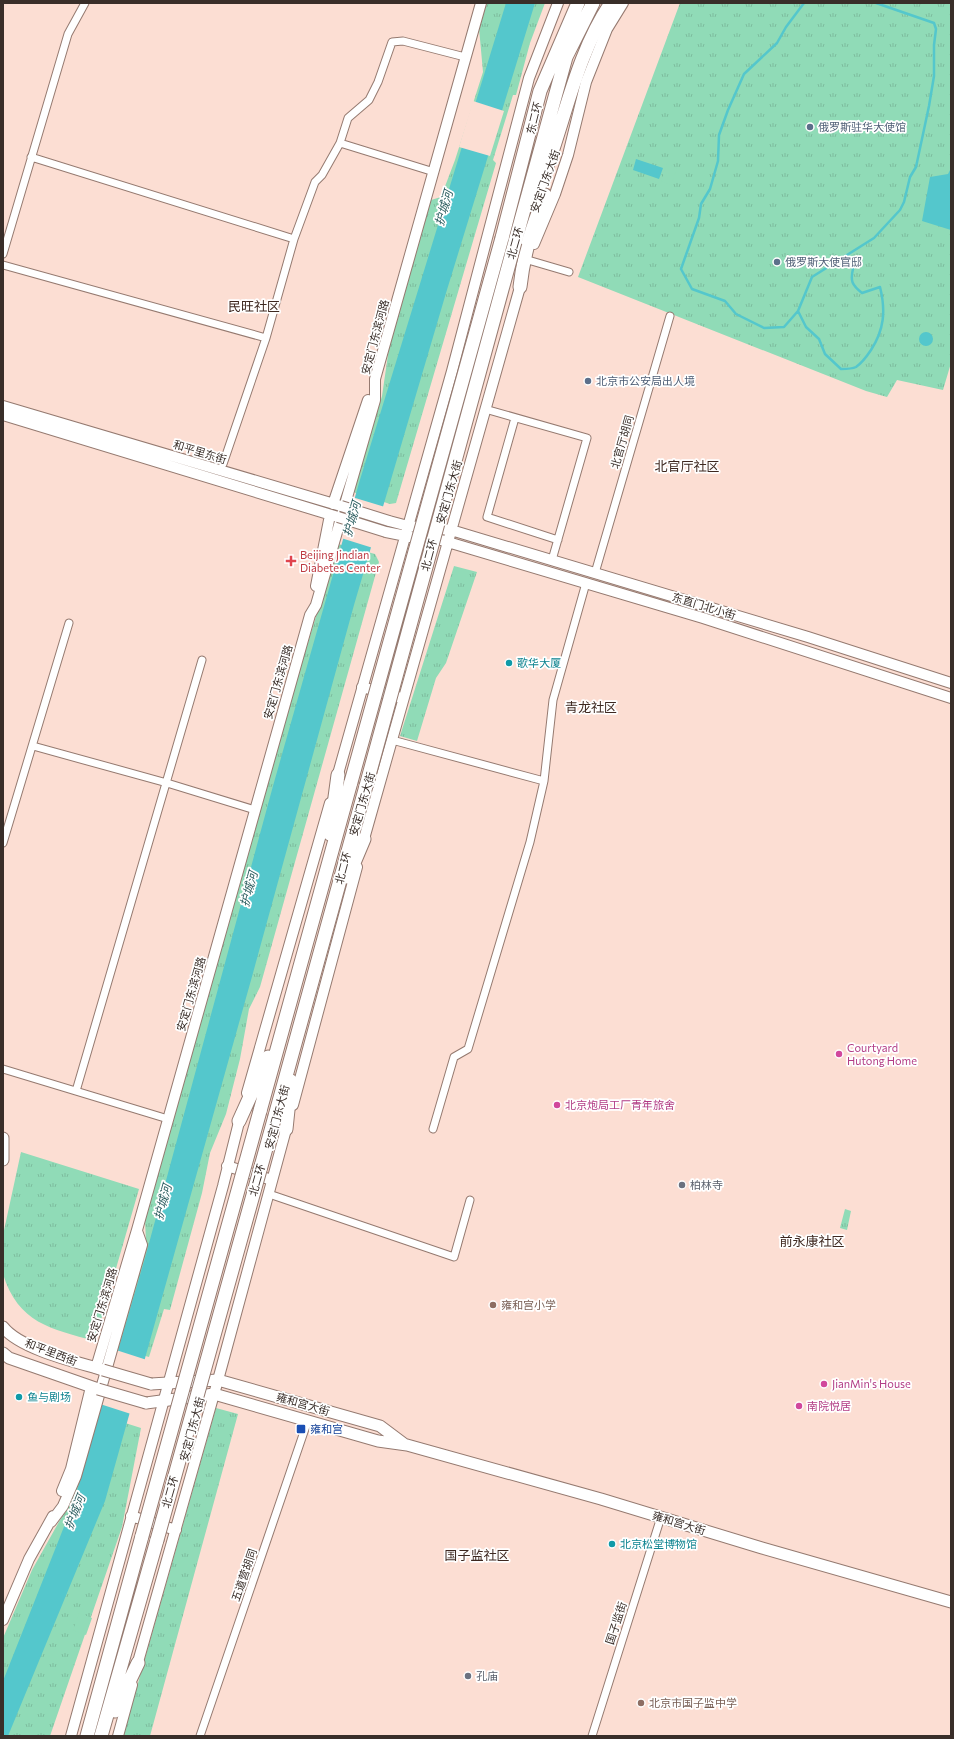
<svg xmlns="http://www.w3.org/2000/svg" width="954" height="1739" font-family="Commissioner,'Noto Sans SC',sans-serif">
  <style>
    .park { fill: url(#park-tufts) }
    .garden { fill: #90dbb7 }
    .water { fill: #54c7cc }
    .pier { fill: #fcded3 }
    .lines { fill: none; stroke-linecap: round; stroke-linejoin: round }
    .stream { stroke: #54c7cc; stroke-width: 2.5 }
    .street-casing { stroke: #957a70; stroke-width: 9 }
    .secondary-casing { stroke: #957a70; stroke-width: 12 }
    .primary-casing { stroke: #957a70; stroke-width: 13 }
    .highway-casing { stroke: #957a70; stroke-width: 15 }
    .street { stroke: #fff; stroke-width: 7 }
    .secondary { stroke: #fff; stroke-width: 10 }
    .primary { stroke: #fff; stroke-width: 11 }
    .highway { stroke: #fff; stroke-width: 13 }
    .secondary-bridge-casing { stroke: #957a70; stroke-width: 12; stroke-linecap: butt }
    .primary-bridge-casing { stroke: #957a70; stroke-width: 13; stroke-linecap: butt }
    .highway-bridge-casing { stroke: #957a70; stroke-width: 15; stroke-linecap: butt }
    .secondary-bridge { stroke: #fff; stroke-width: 10 }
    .primary-bridge { stroke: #fff; stroke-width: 11 }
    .highway-bridge { stroke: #fff; stroke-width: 13 }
    .service-dot { fill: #5c6f8a; stroke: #fff; stroke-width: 1.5 }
    .health-dot { fill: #e0444e; stroke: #fff; stroke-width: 1.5 }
    .culture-dot { fill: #0f9aa8; stroke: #fff; stroke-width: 1.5 }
    .hotel-dot { fill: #d1479c; stroke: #fff; stroke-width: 1.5 }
    .worship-dot { fill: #6b7280; stroke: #fff; stroke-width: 1.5 }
    .education-dot { fill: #8d6e63; stroke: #fff; stroke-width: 1.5 }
    .transit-dot { fill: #1a4fb4; stroke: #fff; stroke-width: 1.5 }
    .labels { text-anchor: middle; stroke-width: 3.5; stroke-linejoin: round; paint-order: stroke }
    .street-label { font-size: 11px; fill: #392e29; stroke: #fff }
    .service-label { font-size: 11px; fill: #4e5e75; stroke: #fff; text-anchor: start }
    .health-label { font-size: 11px; fill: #be3a42; stroke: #fff; text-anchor: start }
    .culture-label { font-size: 11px; fill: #0d838f; stroke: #fff; text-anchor: start }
    .hotel-label { font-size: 11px; fill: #b23c85; stroke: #fff; text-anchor: start }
    .worship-label { font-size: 11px; fill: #5b616d; stroke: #fff; text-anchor: start }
    .education-label { font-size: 11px; fill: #785e54; stroke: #fff; text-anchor: start }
    .transit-label { font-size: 11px; fill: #164399; stroke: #fff; text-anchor: start }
    .water-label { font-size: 12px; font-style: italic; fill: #2c5e60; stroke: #fff }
    .quarter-label { font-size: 13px; fill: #3e2820; stroke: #fff }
  </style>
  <defs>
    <pattern id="park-tufts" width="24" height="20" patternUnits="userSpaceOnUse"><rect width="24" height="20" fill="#90dbb7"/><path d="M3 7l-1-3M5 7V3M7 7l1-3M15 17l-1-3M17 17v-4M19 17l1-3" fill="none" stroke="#7dbc9d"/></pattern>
  </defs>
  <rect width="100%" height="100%" fill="#fcded3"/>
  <path class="park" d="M487,3h58l-15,40 -14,52h-3l-20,65 3,3 -100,340 -6,1 -37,-12 29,-96 7,-48 42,-148 10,-3 14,-37 28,-88 -4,-44z
    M680,3h271v360l-8,27 -46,-10 -10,17 -21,-6 -288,-114z
    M338,544l37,10 4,8 -119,425 -11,22 -9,50 -14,55 -16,39 -8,40 -32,117 -6,-1 -15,48 -33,-9 30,-106 -1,-22 155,-551z
    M454,566l23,6 -31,91 -10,15 -19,63 -17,-5z
    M21,1152l118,37 -44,152c-44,-12 -77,-18 -92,-67v-39z
    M845,1209l6,2 -4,19 -7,-2z
    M216,1408l22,6 -88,322h-27z
    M97,1414l44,14 -19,99 -72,209h-47v-98l29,-68 33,-59z"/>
  <path class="garden" d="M667,164l10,4 -6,17 -10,-4z
    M79,1613l13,5 -6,17 -13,-5z"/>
  <path class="water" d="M506,3h29l-89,290 -92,312 -101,368 -148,528 -97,235h-5v-55l70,-177 72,-246 128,-472 86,-303z
    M636,159l27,9 -4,11 -26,-9z
    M951,168v62l-29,-9 8,-44 18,-3z
    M919 339a7 7 0 1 1 14 0a7 7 0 1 1-14 0Z"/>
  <path class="pier" d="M473,101l31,10 -14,45 -31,-9z
    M352,497l33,10 -12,41 -32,-10z
    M116,1350l31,10 -16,54 -31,-10z"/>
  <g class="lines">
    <path class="stream" d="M804,3l-18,24 -9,16 -33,31 -16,36 -9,25 -1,26 -8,28 -9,15 -2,14 -18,51 11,20 33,12 11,13 28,14 20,-1 14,-16 14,-34 62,-39 26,-28 4,-8 6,-25 6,-10 13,-61 5,-30v-31l2,-16 -2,-6 -58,-20
      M798,311l8,16 13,12 6,15 16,15c4,0 11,0 15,-2 6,-4 11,-11 15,-17 13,-20 15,-39 9,-63l-18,6c-10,-8 -12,-12 -9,-24l-7,-13"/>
    <defs>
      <path id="street" d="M340,143l94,29
        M31,157l263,82
        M3,254l65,-220 17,-31
        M528,260l41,12
        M3,265l263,73
        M485,409l102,29 -35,122
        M515,418l-28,99 71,23
        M223,464l43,-126 28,-99 21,-57 7,-7 18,-32 8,-25 21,-18 9,-18 14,-40 11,-1 62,16
        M595,573l75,-257
        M392,740l152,41
        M33,746l134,37 88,27
        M3,843l66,-220
        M3,1069l165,50
        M76,1091l126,-431
        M433,1129l21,-72 14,-8 62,-207 14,-61 9,-81 33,-117
        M269,1194l185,63 16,-57
        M200,1736l108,-316
        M592,1736l69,-219"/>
      <path id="secondary" d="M534,244l21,-50 13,-39 18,-73 21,-53 16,-26
        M3,406l338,100
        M3,415l335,102
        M333,504l35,-104
        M389,521l19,5 43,4 357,107 143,46
        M386,532l25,5
        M441,540l262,78 248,80
        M316,586l14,-71
        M362,687l36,10
        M336,781l116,-410 77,-293 29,-75
        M362,846l160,-566
        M247,1093l83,-290
        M293,1105l64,-238
        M227,1166l45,14
        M96,1368l41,-138 173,-615 6,-10 59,-205v-21l106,-376
        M62,1491l9,-22 20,-82
        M131,1516l45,14
        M51,1522l12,-16 13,-30 66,-231 -5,-14
        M3,1620l26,-61 24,-43
        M136,1669l82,-289 70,-258
        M71,1736l152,-550 18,-72
        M118,1736l14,-51"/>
      <path id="primary" d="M3,1138v22
        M3,1327c17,22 74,35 100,43
        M3,1353l6,5 89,31
        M151,1384l67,-4 162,46 24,18
        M146,1403l68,-9 164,47 29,4 194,54 161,49 189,54"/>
      <path id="highway" d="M531,205c32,-66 39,-141 80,-202
        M502,238l38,-147 38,-88
        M515,242l51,-185 27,-54
        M520,287c4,-35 12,-60 25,-92
        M330,834l8,-59
        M348,877l16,-38
        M260,1111l91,-329
        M275,1116l91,-330
        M239,1121l29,-64
        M286,1129l5,-48
        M115,1711l23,-48
        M87,1736l55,-200
        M101,1736l56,-196"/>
    </defs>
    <use href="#street" class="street-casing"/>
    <use href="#secondary" class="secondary-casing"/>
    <use href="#primary" class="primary-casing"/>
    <use href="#highway" class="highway-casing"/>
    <use href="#street" class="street"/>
    <use href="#secondary" class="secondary"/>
    <use href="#primary" class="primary"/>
    <use href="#highway" class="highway"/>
    <defs>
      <path id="secondary-bridge" d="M341,506l48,15
        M338,517l48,15"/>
      <path id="primary-bridge" d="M103,1370l48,14
        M98,1389l48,14"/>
      <path id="highway-bridge" d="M351,782l151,-544
        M366,786l149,-544
        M142,1536l118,-425
        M157,1540l118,-424"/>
    </defs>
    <use href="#secondary-bridge" class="secondary-bridge-casing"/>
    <use href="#primary-bridge" class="primary-bridge-casing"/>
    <use href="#highway-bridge" class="highway-bridge-casing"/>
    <use href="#secondary-bridge" class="secondary-bridge"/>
    <use href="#primary-bridge" class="primary-bridge"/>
    <use href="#highway-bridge" class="highway-bridge"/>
  </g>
  <g class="service-dot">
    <circle cx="810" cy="127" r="4"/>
    <circle cx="777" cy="262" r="4"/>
    <circle cx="588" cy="381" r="4"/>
  </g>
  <path class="health-dot" d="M289 555h4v4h4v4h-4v4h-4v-4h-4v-4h4z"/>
  <g class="culture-dot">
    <circle cx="509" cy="663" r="4"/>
    <circle cx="19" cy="1397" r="4"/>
    <circle cx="612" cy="1544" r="4"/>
  </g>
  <g class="hotel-dot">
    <circle cx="839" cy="1054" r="4"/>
    <circle cx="557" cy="1105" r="4"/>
    <circle cx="824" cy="1384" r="4"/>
    <circle cx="799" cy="1406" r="4"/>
  </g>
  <g class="worship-dot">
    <circle cx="682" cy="1185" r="4"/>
    <circle cx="468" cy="1676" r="4"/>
  </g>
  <g class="education-dot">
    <circle cx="493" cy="1305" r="4"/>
    <circle cx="641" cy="1703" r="4"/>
  </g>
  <rect class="transit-dot" x="296" y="1424" width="10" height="10" rx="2"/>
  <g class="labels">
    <g class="street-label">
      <text transform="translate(534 118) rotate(-76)" y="4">东二环</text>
      <text transform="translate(545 181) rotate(-70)" y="4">安定门东大街</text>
      <text transform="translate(515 243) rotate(-74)" y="4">北二环</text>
      <text transform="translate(375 337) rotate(-75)" y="4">安定门东滨河路</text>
      <text transform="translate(622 442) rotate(-74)" y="4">北官厅胡同</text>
      <text transform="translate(200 452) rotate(17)" y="4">和平里东街</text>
      <text transform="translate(449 492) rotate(-74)" y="4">安定门东大街</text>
      <text transform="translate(429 555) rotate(-75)" y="4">北二环</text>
      <text transform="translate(704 606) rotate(17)" y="4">东直门北小街</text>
      <text transform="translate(278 682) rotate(-74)" y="4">安定门东滨河路</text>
      <text transform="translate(362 804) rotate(-74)" y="4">安定门东大街</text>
      <text transform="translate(343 868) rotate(-75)" y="4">北二环</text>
      <text transform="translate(191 994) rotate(-74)" y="4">安定门东滨河路</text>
      <text transform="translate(277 1117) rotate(-75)" y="4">安定门东大街</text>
      <text transform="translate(257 1180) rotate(-74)" y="4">北二环</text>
      <text transform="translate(102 1305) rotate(-73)" y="4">安定门东滨河路</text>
      <text transform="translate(51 1352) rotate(21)" y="4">和平里西街</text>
      <text transform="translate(303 1404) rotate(16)" y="4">雍和宫大街</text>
      <text transform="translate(192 1429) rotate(-75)" y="4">安定门东大街</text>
      <text transform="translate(170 1492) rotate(-74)" y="4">北二环</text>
      <text transform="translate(679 1523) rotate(17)" y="4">雍和宫大街</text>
      <text transform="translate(244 1575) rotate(-71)" y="4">五道营胡同</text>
      <text transform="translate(616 1623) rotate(-72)" y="4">国子监街</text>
    </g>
    <g class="service-label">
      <text x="818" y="131">俄罗斯驻华大使馆</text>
      <text x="785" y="266">俄罗斯大使官邸</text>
      <text x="596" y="385">北京市公安局出人境</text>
    </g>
    <g class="health-label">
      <text x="300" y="559">Beijing Jindian<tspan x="300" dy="13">Diabetes Center</tspan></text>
    </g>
    <g class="culture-label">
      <text x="517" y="667">歌华大厦</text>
      <text x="27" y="1401">鱼与剧场</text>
      <text x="620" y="1548">北京松堂博物馆</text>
    </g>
    <g class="hotel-label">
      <text x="847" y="1052">Courtyard<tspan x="847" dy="13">Hutong Home</tspan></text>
      <text x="565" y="1109">北京炮局工厂青年旅舍</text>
      <text x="832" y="1388">JianMin's House</text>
      <text x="807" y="1410">南院悦居</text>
    </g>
    <g class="worship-label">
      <text x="690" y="1189">柏林寺</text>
      <text x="476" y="1680">孔庙</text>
    </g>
    <g class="education-label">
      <text x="501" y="1309">雍和宫小学</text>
      <text x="649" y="1707">北京市国子监中学</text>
    </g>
    <g class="transit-label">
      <text x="310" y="1433">雍和宫</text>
    </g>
    <g class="water-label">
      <text transform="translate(444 208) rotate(-74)" y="4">护城河</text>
      <text transform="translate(352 519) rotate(-74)" y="4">护城河</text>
      <text transform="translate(249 889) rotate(-75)" y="4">护城河</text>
      <text transform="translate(163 1202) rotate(-75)" y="4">护城河</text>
      <text transform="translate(75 1512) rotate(-68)" y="4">护城河</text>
    </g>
    <g class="quarter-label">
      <text x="254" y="311">民旺社区</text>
      <text x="687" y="471">北官厅社区</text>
      <text x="591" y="712">青龙社区</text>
      <text x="812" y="1246">前永康社区</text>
      <text x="477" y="1560">国子监社区</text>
    </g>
  </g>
  <rect width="954" height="1739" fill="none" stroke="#392e29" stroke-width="8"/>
</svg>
